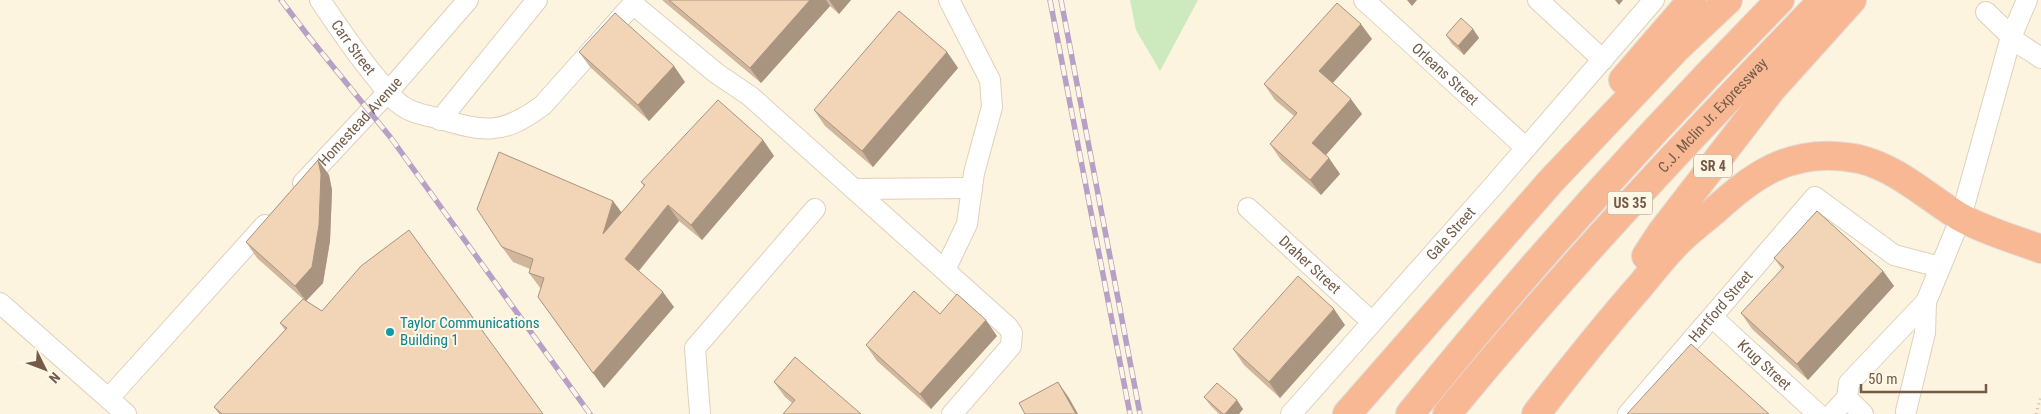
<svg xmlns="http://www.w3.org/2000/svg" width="2041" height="414" font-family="'Roboto Condensed',sans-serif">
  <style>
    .green { fill: #cceabe }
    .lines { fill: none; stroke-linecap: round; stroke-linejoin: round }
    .minor-casing { stroke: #e0d0bc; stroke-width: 22 }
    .highway-casing { stroke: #e0dbd7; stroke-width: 30 }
    .path { stroke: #d7b79a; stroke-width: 3; stroke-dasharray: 1 4; stroke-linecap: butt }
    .minor { stroke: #fff; stroke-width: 20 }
    .highway { stroke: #f8b894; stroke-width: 28 }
    .rail-casing { stroke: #b79fc5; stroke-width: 5.5 }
    .rail { stroke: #fff7e6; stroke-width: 4; stroke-dasharray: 11; stroke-linecap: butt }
    .wall { fill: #d0b69d }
    .shaded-wall { fill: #a99480 }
    .building { fill: #f2d4b7; stroke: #a99480 }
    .culture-dot { fill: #0f9aa8; stroke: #fff7e6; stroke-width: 2 }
    .labels { text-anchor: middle; stroke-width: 4; stroke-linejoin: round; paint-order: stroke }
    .shield { fill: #fff7e6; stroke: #9d8a77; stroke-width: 1 }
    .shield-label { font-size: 14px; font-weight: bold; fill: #735b47 }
    .street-label { font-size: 15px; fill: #735b47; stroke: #fff7e6 }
    .culture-label { font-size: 15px; fill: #0d838f; stroke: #fff7e6; text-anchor: start }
  </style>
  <rect width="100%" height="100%" fill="#fcf4df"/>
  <path class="green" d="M1130,0h68l-38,71 -24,-41z"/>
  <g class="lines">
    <defs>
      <g id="minor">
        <path id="s1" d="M320,0c18,27 37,55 58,80 7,9 14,19 23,25 10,8 24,10 36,13 47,14 65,18 106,-13l90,-101 83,69 34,23 258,231 4,6 -1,13 -59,68"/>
        <path id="s2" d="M1364,0l162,148"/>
        <path d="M1538,0l65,60"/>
        <path d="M1986,12l32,31 23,15"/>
        <path d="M440,120l97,-120"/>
        <path id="s3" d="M303,183l85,-91 80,-92"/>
        <path d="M854,189l118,-1"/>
        <path id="s4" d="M1248,208l124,114"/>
        <path d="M945,270l22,-46 7,-51 18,-66 -2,-27 -41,-80"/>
        <path d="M0,303l126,111"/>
        <path id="s5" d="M1712,317l106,97"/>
        <path d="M109,398l156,-173"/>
        <path d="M1906,411l19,-78 1,-31"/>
        <path d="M700,414l-5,-66 120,-139"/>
        <path id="s6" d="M1291,414l203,-229 160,-185"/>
        <path id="s7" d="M1628,414l187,-217 79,58 46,12"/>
        <path d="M1832,414l15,-16"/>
        <path d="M1863,414l-16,-16 2,-15 77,-81 35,-85 50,-180 16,-37"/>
      </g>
      <g id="highway">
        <path d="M1623,80l69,-80"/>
        <path d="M1646,256l15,-23 110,-143 81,-90"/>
        <path d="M1347,414l204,-233 126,-133 51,-48"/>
        <path d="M1410,414c116,-144 240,-282 370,-414"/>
        <path id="s8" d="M1447,414c119,-145 245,-279 376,-414"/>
        <path d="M1536,414c34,-44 68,-87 105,-129 12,-15 24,-30 37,-43 11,-11 23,-20 35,-30 19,-17 37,-33 60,-44 27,-13 57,-15 86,-9 38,9 68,38 101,58 25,14 54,22 81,32"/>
      </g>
    </defs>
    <use href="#minor" class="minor-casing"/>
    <use href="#highway" class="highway-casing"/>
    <path class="path" d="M2036,414l5,-18"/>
    <use href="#minor" class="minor"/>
    <use href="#highway" class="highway"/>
    <defs>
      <path id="rail" d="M281,0l28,37 82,101 199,276
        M1050,0l80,414
        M1061,0l79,414"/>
    </defs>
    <use href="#rail" class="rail-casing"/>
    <use href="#rail" class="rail"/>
  </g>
  <path class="wall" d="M662,0h189l-12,14 -9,-8 -69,77z
    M1473,29l6,9 -15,17 -12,-11 -6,-9z
    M1372,39l-39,44 29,31 -36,41 14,19 -19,21 -40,-35 -11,-16 24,-28 -19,-16 -11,-16z
    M579,52l106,30 -36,39 -59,-54z
    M947,52l11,16 -85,99 -48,-41 -11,-16z
    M763,140l11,16 -72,84 -23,-19 -40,50 35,36 -70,81 -66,-91 3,-8 -12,-16 1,-4 -17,-7 -11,-15 111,-46 9,12 22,-27 -3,-4z
    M318,160l11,15 3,15 -2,51 -7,42 -17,18 16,10 221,103h-324l-5,-7 71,-77 -5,-7 23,-24 -46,-41 -11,-16z
    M1774,258l109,13 11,15 -86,94 -56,-51 -11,-16 41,-44z
    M940,314l57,22 -66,73 -54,-48 -11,-16z
    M1345,325l-65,73 -36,-33 -11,-16z
    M774,382l87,32 -69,-11 -7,-6z
    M1204,397l39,12 -4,5h-20l-8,-8z"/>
  <path class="shaded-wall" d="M810,0h16l4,6 -69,77 -11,-15z
    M829,0h22l-12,14z
    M1407,0h10l-5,6z
    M1615,0h8l-4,5z
    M1361,24l11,15 -42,47 -11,-15z
    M1473,29l6,9 -15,17 -6,-9z
    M947,52l11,16 -85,99 -11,-16z
    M674,66l11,16 -36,39 -11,-16z
    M1351,99l11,15 -39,44 -11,-15z
    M763,140l11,16 -72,84 -11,-15z
    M1329,158l11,16 -19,21 -11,-15z
    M318,160l11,15 3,15 -2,51 -7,42 -17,18 -11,-15z
    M613,201l11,15 -21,18z
    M668,205l11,16 -43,53 -11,-15z
    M1883,271l11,15 -86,94 -11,-16z
    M663,292l11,15 -70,81 -11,-15z
    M1334,309l11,16 -65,73 -11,-16z
    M986,320l11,16 -66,73 -11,-15z
    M1058,382l11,16 9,16h-2z
    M1237,400l6,9 -4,5h-14z"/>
  <path class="building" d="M669,0h141l-60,68z
    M1337,3l24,21 -42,47 32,28 -39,44 17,15 -19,22 -40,-36 27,-31 -33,-29z
    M899,11l48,41 -85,99 -48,-41z
    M615,13l59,53 -36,39 -59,-53z
    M1461,18l12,11 -15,17 -12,-11z
    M718,100l45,40 -72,85 -23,-20 -43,54 38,33 -70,81 -55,-76 6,-19 -15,-5 4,-14 -31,-12 -25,-38 22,-57 114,49 -10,33 42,-49 -4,-3z
    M318,160l3,14 -2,51 -7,42 -17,19 -49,-44z
    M1817,211l66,60 -86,93 -56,-51 43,-46 -10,-9z
    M409,230l134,184h-321l-8,-7 73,-79 -7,-5 23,-24 19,12 39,-45z
    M1298,276l36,33 -65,73 -36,-33z
    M914,291l26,23 17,-20 29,26 -66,74 -54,-49z
    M1691,344l78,70h-142z
    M795,357l66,57h-78l12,-14 -21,-18z
    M1058,382l18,32h-51l-6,-11z
    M1217,383l20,17 -12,14h-2l-19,-17z"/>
  <circle class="culture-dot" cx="390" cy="332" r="5"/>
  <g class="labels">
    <g class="shield">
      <rect x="1694" y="154.5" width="38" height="23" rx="4"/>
      <rect x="1607.5" y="191.5" width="45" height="23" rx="4"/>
    </g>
    <g class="shield-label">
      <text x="1713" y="171">SR 4</text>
      <text x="1630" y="208">US 35</text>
    </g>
    <g class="street-label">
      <text dy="5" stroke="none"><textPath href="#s1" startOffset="58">Carr Street</textPath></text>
      <text dy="5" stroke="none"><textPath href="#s2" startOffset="110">Orleans Street</textPath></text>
      <text dy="5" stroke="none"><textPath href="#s8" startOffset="400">C.J. Mclin Jr. Expressway</textPath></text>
      <text dy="5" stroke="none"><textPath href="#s3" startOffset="84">Homestead Avenue</textPath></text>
      <text dy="5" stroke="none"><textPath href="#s6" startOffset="241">Gale Street</textPath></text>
      <text dy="5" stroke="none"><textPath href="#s4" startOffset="84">Draher Street</textPath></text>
      <text dy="5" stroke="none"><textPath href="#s7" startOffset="142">Hartford Street</textPath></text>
      <text dy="5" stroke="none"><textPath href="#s5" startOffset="71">Krug Street</textPath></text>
    </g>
    <g class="culture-label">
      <text x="400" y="328">Taylor Communications<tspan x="400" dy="17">Building 1</tspan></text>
    </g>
  </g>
  <g transform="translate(45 369) rotate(132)" stroke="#fff7e6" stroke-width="4" paint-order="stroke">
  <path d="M0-4L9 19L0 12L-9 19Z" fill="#735b47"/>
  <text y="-8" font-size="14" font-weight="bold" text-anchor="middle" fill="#735b47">N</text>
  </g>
  <path d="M1861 384v8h125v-8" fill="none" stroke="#735b47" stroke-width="2.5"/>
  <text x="1868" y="384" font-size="15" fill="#735b47" stroke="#fff7e6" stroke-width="4" paint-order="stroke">50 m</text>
</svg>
